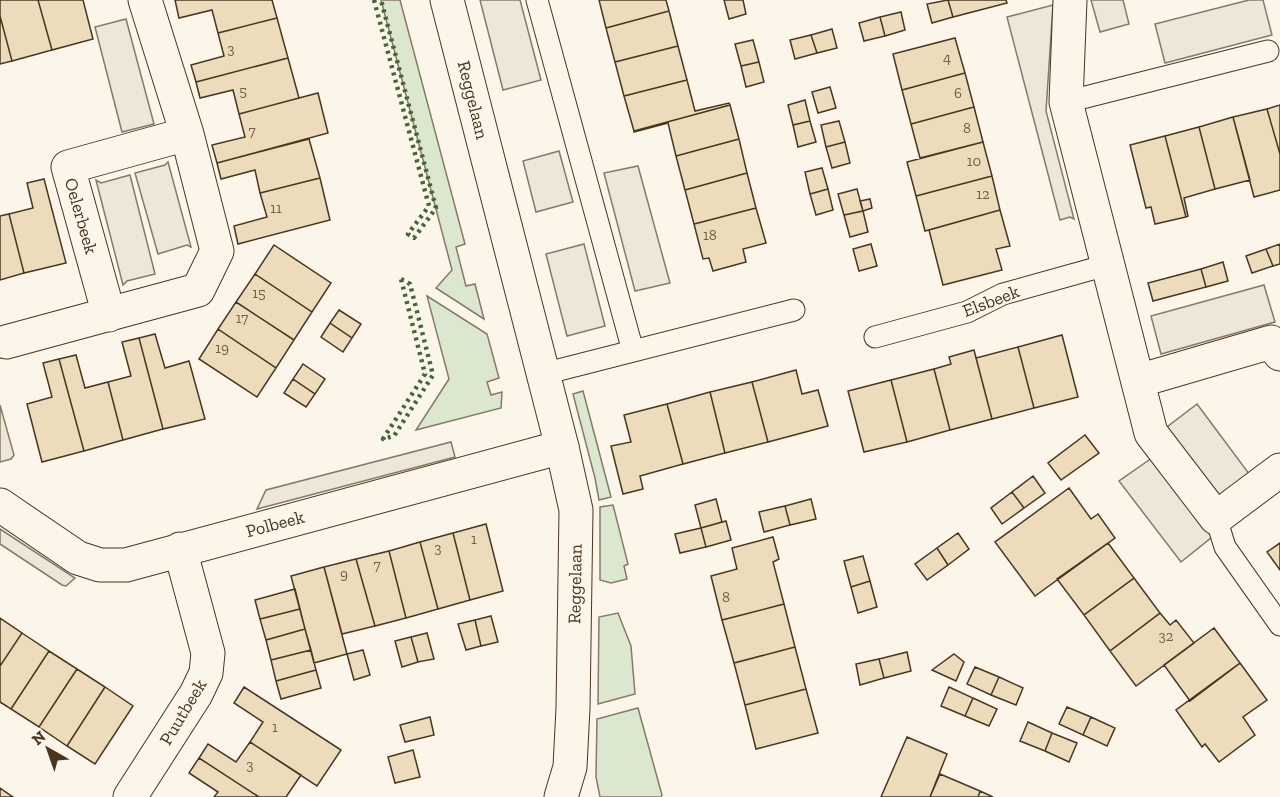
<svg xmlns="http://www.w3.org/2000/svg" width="1280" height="797" font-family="'Zilla Slab',serif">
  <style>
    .green { fill: #dce7d0; stroke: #887966; stroke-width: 1.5 }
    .parking { fill: #ede7d9; stroke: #887966; stroke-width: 1.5 }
    .building { fill: #ecdcbc; stroke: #4a3520; stroke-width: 1.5 }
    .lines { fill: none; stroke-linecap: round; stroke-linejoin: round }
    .service-casing { stroke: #4a3520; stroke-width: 23 }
    .minor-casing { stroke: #4a3520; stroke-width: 35 }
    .tertiary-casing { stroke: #4a3520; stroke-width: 35 }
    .service { stroke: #fbf6e9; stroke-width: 21 }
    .minor { stroke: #fbf6e9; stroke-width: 33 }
    .tertiary { stroke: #fbf6e9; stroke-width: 33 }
    .hedge { stroke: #436837; stroke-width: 4.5; stroke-dasharray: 3 4.5; stroke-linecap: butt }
    .labels { text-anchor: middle; stroke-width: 4.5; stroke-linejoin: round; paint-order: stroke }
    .number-label { font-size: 15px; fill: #725f47 }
    .street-label { font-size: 18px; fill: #4a3520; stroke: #fbf6e9 }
  </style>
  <rect width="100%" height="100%" fill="#fbf6e9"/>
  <path class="green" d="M381,0h19l65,244 -9,3 10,39 9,-2 9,35 -48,-31 16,-18z
    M427,296l60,38 12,44 -12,4 4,13 11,-3 -1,16 -85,22 33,-51z
    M583,391l28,106 -12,3 -4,-22 -22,-84z
    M613,505l15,59 -4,2 3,13 -16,4 -11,-3v-73z
    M618,613l13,33 4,48 -37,10 1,-87z
    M638,708l24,87 -1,2h-61l-4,-20 1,-58z"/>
  <path class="parking" d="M480,0h40l21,80 -38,10z
    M1091,0h32l6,24 -29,8z
    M1249,0h14l9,35 -107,28 -10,-39z
    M1053,5l-7,106 28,108 -4,-2 -10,3 -53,-203z
    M126,19l28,105 -32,8 -27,-105z
    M559,151l14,51 -37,10 -13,-51z
    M168,162l23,85 -4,-2 -29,9 -23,-81 30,-8z
    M638,166l32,117 -35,8 -31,-118z
    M130,175l25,99 -28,7 -4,4 -27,-105 5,3z
    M584,244l21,82 -38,10 -21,-82z
    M1264,285l11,37 -114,32 -10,-38z
    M1197,404l53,71 -31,23 -52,-71z
    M0,405l14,50 -3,4 -11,3z
    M451,442l4,15 -198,52 9,-19z
    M1152,458l60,79 -31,25 -62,-81z
    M0,529l75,49 -9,8 -4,-1 -62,-41z"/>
  <path class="building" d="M0,0h38l14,50 -40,11 -12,-45z
    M38,0h45l10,39 -41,11z
    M175,0h97l5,18 -59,15 -6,-23 -33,8z
    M599,0h67l3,11 -63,17z
    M724,0h19l3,14 -17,5z
    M948,0l5,17 -21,6 -5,-19z
    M948,0h58l1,3 -54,14z
    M669,11l9,35 -63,16 -9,-34z
    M901,12l4,18 -20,6 -5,-19z
    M0,16l12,45 -12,3z
    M880,17l5,19 -21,5 -5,-18z
    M277,18l11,40 -92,24 -5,-17 33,-9 -6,-23z
    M832,29l5,19 -20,5 -6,-18z
    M811,35l6,18 -22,6 -5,-19z
    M955,38l10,35 -63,17 -9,-36z
    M753,40l6,22 -18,4 -6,-22z
    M678,46l9,34 -63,16 -9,-34z
    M288,58l11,40 -60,16 -6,-24 -33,8 -4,-16z
    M759,62l5,20 -18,5 -5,-21z
    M965,73l9,34 -63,17 -9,-34z
    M687,80l8,31 34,-8 1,2 -96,26 -10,-35z
    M830,87l6,21 -18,5 -6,-21z
    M318,93l10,40 -111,30 -5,-18 33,-8 -6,-23z
    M805,100l5,21 -17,4 -5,-20z
    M730,105l9,34 -63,17 -8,-33 -34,9v-1z
    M1280,105v49l-13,-45z
    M974,107l9,35 -63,16 -9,-34z
    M1267,109l13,45v36l-26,7 -21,-80z
    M1233,117l17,63 -35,9 -16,-62z
    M810,121l6,21 -18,5 -5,-22z
    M839,121l6,21 -19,5 -5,-22z
    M1199,127l16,62 -31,9 4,18 -2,1 -21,-81z
    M1165,136l21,81 -31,7 -4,-17 -5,1 -16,-63z
    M309,139l11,39 -60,15 -5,-23 -34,9 -4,-16z
    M739,139l8,34 -62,17 -9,-34z
    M845,142l5,21 -18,5 -6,-21z
    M983,142l9,34 -76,20 -9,-34z
    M822,168l6,21 -18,5 -5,-22z
    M747,173l9,35 -62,16 -9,-34z
    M992,176l8,34 -75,21 -9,-35z
    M320,178l10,42 -92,24 -4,-18 33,-9 -7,-24z
    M44,179l22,84 -42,10 -15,-59 24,-6 -6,-25z
    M828,189l5,21 -17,5 -6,-21z
    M857,189l6,22 -19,4 -6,-21z
    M870,199l2,9 -9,3 -3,-10z
    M756,208l10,35 -23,6 3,13 -33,9 -4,-13 -6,1 -9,-35z
    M1000,210l10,36 -14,3 6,21 -59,15 -14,-55z
    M863,211l5,21 -18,5 -6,-22z
    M9,214l15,59 -24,7v-64z
    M871,244l6,22 -18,5 -6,-22z
    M1280,244v20l-7,2 -7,-17z
    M274,245l57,38 -19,29 -57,-38z
    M1266,249l7,17 -21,7 -6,-17z
    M1223,262l5,19 -22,6 -5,-18z
    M1201,269l5,18 -53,14 -5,-18z
    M255,274l57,38 -18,28 -58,-38z
    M236,302l58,38 -18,28 -58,-39z
    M339,310l22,14 -9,14 -22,-15z
    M330,323l22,15 -9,14 -22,-15z
    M218,329l58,39 -19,29 -58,-38z
    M155,334l10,34 24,-7 16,58 -42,10 -24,-91z
    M1062,335l16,62 -44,11 -16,-61z
    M139,338l24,91 -40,11 -15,-58 23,-6 -9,-34z
    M1018,347l16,61 -42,11 -16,-61z
    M974,350l18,69 -42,11 -16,-61 17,-5 -2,-7z
    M76,355l9,33 23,-6 15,58 -39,11 -25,-92z
    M59,359l25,92 -42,11 -15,-58 25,-7 -9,-34z
    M303,364l22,15 -10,15 -22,-15z
    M934,369l16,61 -43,12 -16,-62z
    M796,370l6,24 16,-4 10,36 -60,16 -16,-60z
    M293,379l22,15 -9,13 -22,-14z
    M891,380l16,62 -43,10 -16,-61z
    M752,382l16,60 -43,11 -15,-61z
    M710,392l15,61 -42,11 -16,-60z
    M667,404l16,60 -43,12 3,13 -20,5 -12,-48 20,-4 -7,-27z
    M1085,435l14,18 -38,27 -13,-17z
    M1033,476l12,17 -21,15 -12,-16z
    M1069,488l22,31 7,-5 17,24 -80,58 -40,-54z
    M1012,492l12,16 -22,16 -11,-16z
    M716,499l6,23 -21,6 -6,-23z
    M811,499l5,20 -26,6 -5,-19z
    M785,506l5,19 -26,7 -5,-20z
    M726,521l5,19 -25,7 -5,-19z
    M486,524l17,67 -33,9 -17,-67z
    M701,528l5,19 -26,6 -5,-19z
    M453,533l17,67 -32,9 -18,-67z
    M958,533l11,16 -21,16 -11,-17z
    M773,537l6,22 -6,3 11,42 -62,16 -11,-44 26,-7 -5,-21z
    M420,542l18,67 -32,9 -17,-67z
    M1108,543l26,35 -50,37 -27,-36z
    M1280,543v27l-13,-18z
    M937,548l11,17 -21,15 -12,-16z
    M389,551l17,67 -31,8 -19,-67z
    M863,556l7,25 -19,6 -7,-26z
    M356,559l19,67 -33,8 -18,-67z
    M324,567l23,87 -33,9 -23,-87z
    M1134,578l26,35 -50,38 -26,-36z
    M870,581l7,26 -19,6 -7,-26z
    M295,589l5,20 -40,10 -5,-19z
    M784,604l11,43 -61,16 -12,-43z
    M300,609l5,20 -39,11 -6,-21z
    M1160,613l10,12 6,-5 18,23 -58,43 -26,-35z
    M491,616l7,26 -17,4 -6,-26z
    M0,618l22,15 -22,33z
    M475,620l6,26 -15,4 -8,-26z
    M1214,628l26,35 -50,38 -26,-36z
    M305,629l6,21 -40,10 -5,-20z
    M22,633l27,18 -38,58 -11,-7v-36z
    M427,633l7,26 -16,3 -7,-25z
    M411,637l7,25 -16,5 -7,-26z
    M795,647l11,42 -61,16 -11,-42z
    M311,650l5,20 -40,11 -5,-21z
    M363,650l7,25 -16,5 -7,-26z
    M49,651l28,18 -38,58 -28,-18z
    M907,652l4,19 -27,7 -5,-19z
    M954,654l10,8 -8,19 -24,-11z
    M879,659l5,19 -24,7 -4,-21z
    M1240,663l27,37 -24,17 12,18 -36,27 -14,-18 -3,3 -26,-37z
    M975,667l24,10 -8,18 -24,-11z
    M77,669l28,18 -38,59 -28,-19z
    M316,670l5,18 -40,11 -5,-18z
    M999,677l24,11 -7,17 -25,-10z
    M105,687l28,19 -38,58 -28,-18z
    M244,687l97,63 -24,36 -67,-44 13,-20 -29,-19z
    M949,687l24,11 -8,18 -24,-10z
    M806,689l12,44 -62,16 -11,-44z
    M973,698l24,11 -8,17 -24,-10z
    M1067,707l24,10 -8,18 -24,-11z
    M430,717l4,18 -29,7 -5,-17z
    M1091,717l24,11 -8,18 -24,-11z
    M1028,722l24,11 -7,18 -25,-10z
    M1052,733l25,10 -8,19 -24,-11z
    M907,737l40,17 -17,43h-49z
    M250,742l51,33 -15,22h-27l-60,-39 9,-14 28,18z
    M413,750l7,27 -25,6 -7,-26z
    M199,758l60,39h-45l4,-5 -29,-19z
    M940,774l40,17 -2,6h-48z
    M0,788l13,9h-13z
    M980,791l13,6h-15z"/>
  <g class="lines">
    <defs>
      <path id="service" d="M537,0l96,351
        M1066,102l202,-51
        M875,337l92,-25 36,-18 104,-29
        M543,374l251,-64
        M1216,518l9,29 55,78"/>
      <path id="minor" d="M1070,0l-4,102 85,331 65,85 64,-48
        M109,315l-41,-148 119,-33
        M6,342l192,-52 19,-39 -30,-117 -42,-134
        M1138,381l133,-39 9,12
        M0,505l78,53 22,7h26l436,-118
        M130,797l66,-103 10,-21 2,-20 -28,-104"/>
      <path id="tertiary" d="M447,0l115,447 14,63 -3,198 -3,59 -9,30"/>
    </defs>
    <use href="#service" class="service-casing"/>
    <use href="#minor" class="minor-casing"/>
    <use href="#tertiary" class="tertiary-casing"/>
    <use href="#service" class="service"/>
    <use href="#minor" class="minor"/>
    <use href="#tertiary" class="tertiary"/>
    <path class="hedge" d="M374,0l55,206 -21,28 6,4 22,-30 -55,-208
      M401,279l9,5 23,91 -39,61 -11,3 42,-65z"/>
  </g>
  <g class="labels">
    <g class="number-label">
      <text x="231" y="54">3</text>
      <text x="947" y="63">4</text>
      <text x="243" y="96">5</text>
      <text x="958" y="98">6</text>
      <text x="967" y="133">8</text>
      <text x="252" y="136">7</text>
      <text x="974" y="166">10</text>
      <text x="983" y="199">12</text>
      <text x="276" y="213">11</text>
      <text x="710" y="240">18</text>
      <text x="259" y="298">15</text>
      <text x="242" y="323">17</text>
      <text x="222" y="353">19</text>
      <text x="474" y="544">1</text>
      <text x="438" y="553">3</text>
      <text x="377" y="570">7</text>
      <text x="344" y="579">9</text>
      <text x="726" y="602">8</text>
      <text x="1166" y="641">32</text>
      <text x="275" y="732">1</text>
      <text x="250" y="770">3</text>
    </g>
    <g class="street-label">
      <text transform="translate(473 100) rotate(76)" y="6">Reggelaan</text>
      <text transform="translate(81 216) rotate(74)" y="6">Oelerbeek</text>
      <text transform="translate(991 301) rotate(-21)" y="6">Elsbeek</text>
      <text transform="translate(275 524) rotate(-15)" y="6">Polbeek</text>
      <text transform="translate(575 584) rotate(-89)" y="6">Reggelaan</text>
      <text transform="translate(183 712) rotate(-59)" y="6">Puutbeek</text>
    </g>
  </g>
  <g transform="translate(48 749) rotate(320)" stroke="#fbf6e9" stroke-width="4.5" paint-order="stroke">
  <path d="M0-4.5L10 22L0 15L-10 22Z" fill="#4a3520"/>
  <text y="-9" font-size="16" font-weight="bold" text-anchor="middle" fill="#4a3520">N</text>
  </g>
</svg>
